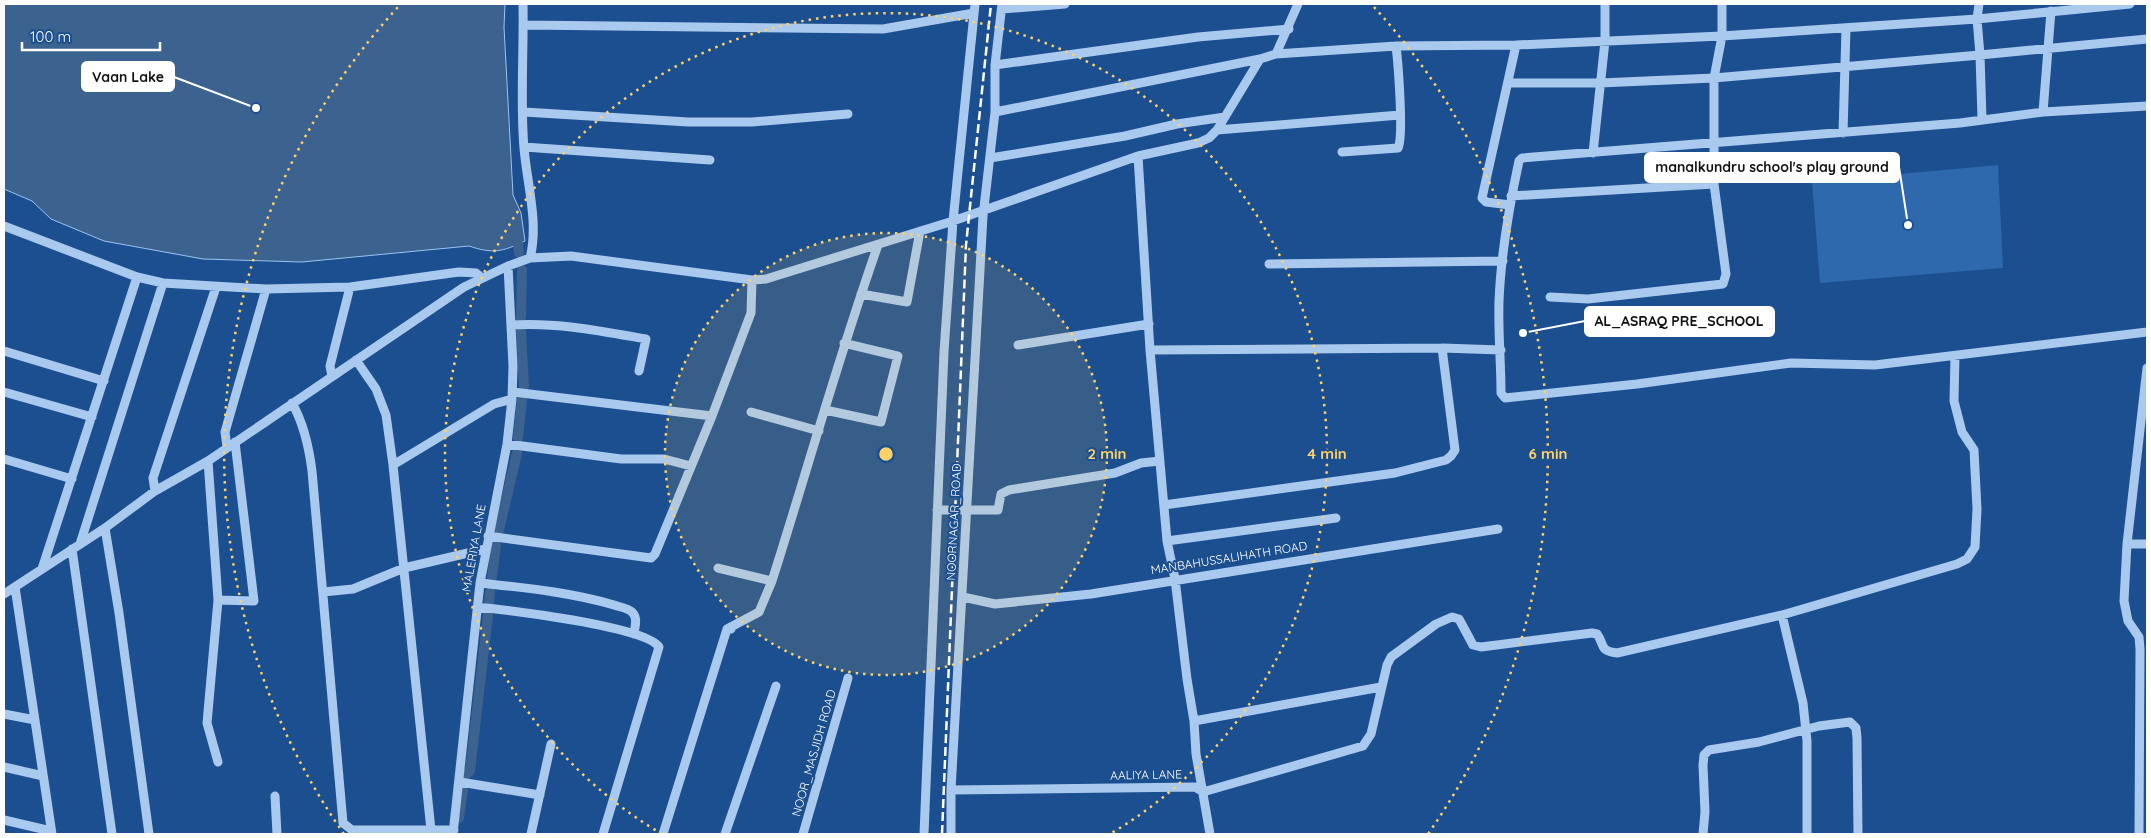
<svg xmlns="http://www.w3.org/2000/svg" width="2151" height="838" font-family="Quicksand,sans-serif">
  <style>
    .green { fill: #2e69ad }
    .water { fill: #3c6290; stroke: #9cc4f0 }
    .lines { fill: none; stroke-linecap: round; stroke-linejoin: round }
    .canal { stroke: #3c6290; stroke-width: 10 }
    .minor { stroke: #a9c9ee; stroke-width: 9 }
    .rail { stroke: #fff; stroke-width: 2.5; stroke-dasharray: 9 4; stroke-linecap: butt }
    .ring { fill: none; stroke: #ffd166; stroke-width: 2.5; stroke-dasharray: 2.5 5 }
    .labels { text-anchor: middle; stroke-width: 4; stroke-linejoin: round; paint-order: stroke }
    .street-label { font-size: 12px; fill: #fff; stroke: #1b4f8f }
    .centre { fill: #ffd166; stroke: #1b4f8f; stroke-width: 2.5 }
    .ring-label { font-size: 15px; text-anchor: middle; font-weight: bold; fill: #ffd166; stroke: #1b4f8f; stroke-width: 4; stroke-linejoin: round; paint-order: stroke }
    .leader { fill: none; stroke: #fff; stroke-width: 2 }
    .callout-dot { fill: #fff; stroke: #1b4f8f; stroke-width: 2 }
    .callout { fill: #fff; stroke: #fff; stroke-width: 2 }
    .callout-label { font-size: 14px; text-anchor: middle; font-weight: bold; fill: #111 }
  </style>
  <rect width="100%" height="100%" fill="#1b4f8f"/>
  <path class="green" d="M1998,165l5,103 -183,15 -8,-101z"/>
  <path class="water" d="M4,4h501l-1,23 9,168 8,18 4,28c-23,11 -32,13 -56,5l-167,16 -99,-3 -99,-18 -53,-22 -19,-18 -28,-12z"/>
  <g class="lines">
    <path class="canal" d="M518,244l1,9
      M521,317l1,-47
      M521,332l3,54
      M518,438l4,-38
      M499,530l18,-77
      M492,577l4,-32
      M489,602l1,-10
      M465,775l5,-4 18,-156
      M459,818l4,-28"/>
    <path class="minor" d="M523,4c1,46 -3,98 1,144 3,36 15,75 6,110
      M1002,9l63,-5
      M524,25l359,4 91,-16
      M1276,54l22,-50
      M995,65l203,-28 91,-8
      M1508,83h92l114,-5 266,-23 -3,-36 2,-15
      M2147,106l-104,6 -83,11 -438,35 -3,3c-10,46 -18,93 -20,140 -1,31 2,62 2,92l4,5 132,-14 154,-21 84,2 272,-33
      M524,112l164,10h64l96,-8
      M995,112l265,-53
      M2043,112l8,-101
      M1982,119l-2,-64 167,-16
      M1217,130l183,-15
      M1843,133l3,-104
      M524,147l186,13
      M1342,152l56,-4c6,-11 0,-86 -2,-102
      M1593,153l12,-112v-37
      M1138,156l12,194 17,191 8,38 12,100 7,42 2,33 14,80
      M990,158l135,-22 52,-12 48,-7
      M1511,196l203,-12v-106l8,-42v-32
      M1510,205l-24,-3 -4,-4 34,-153
      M4,226l133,51 26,6 103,6 84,-2 109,-15 17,1 6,5
      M1269,264l234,-3
      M861,294l46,8 13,-71
      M1550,297l38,2 135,-15 3,-10 -12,-90
      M511,325c46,-3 90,6 135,14l-7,32
      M1018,345l131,-21
      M1150,350l292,-2 59,2
      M4,351l100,30
      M356,360l20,29 10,26 7,50 38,365
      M332,376l-2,-10 20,-79
      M4,392l88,25
      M513,392l199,24
      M292,403c12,21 17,44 20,68l31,352 9,7h102
      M825,410l56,12 17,-66 -54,-13
      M751,412l68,19
      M507,444l114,15h43l27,7
      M227,447l-2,-15 41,-143
      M4,459l68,20
      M208,461l10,139 -11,123 11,39
      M393,465l101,-61 18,-5
      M155,491l-2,-13 63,-191
      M1164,505l231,-32 51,-13 5,-4 4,-6 -13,-102
      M937,510h61l3,-16 8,-4 106,-17 26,-10 19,-2
      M105,528l14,85 30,221
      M488,536l163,22 4,-4 57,-138 39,-103 1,-33
      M1167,541l169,-23
      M80,544l83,-261
      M2127,544h20
      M72,549l40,285
      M718,568l54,13c36,-113 67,-226 106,-336
      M42,569l95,-292
      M480,583c45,5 90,9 134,22 5,2 14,3 18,7 6,6 3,14 2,22
      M15,587l37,247
      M323,592l30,-3 51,-21 81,-19
      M4,594l101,-66 50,-37 53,-30 256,-174 44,-21 22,-8 41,-2 181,24 14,-1 187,-58 185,-65 60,-13 11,-5 8,-8 43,-71 16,-5 120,-8 120,-1 206,-9 255,-17 153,-15
      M963,597l32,7 96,-10 407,-65
      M218,600l36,1 -19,-159
      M477,607c30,3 168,19 182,40l-56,187
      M1782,615l21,88 4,38v93
      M731,629h-4l32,-17 13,-31
      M4,714l31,6
      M1194,721l187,-34
      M4,767l39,9
      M460,782l80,13
      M951,790l244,-3 8,5 160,-46 8,-12 16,-69 4,-8 45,-33 16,-7 7,2 14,26 8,2 111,-14 5,1c8,11 2,17 20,19l165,-38 175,-51 10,-5 8,-12 2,-38 -3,-59 -12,-18 -8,-31 1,-45
      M275,796l2,38
      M4,820l47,11
      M453,834l27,-251 27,-139 5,-45 1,-33 -5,-100
      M531,834l20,-90
      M663,834l64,-205
      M725,834l51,-148
      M803,834l45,-156
      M924,834l20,-482 9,-131 22,-217
      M951,834v-44l32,-574 12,-104v-47l7,-61
      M1703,834l2,-22 -2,-47 1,-10 5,-5 50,-8 60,-16 31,-4 6,6 1,10 1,96
      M2139,834l1,-185 -1,-12 -11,-16 -4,-20 3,-57 20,-176"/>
    <path class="rail" d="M942,834l24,-589 25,-241"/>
  </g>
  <circle cx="886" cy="454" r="221" fill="#ffd166" fill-opacity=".12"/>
  <g class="ring">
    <circle cx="886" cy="454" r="221"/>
    <path d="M662 834A441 441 0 1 1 1110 834"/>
    <path d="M344 834A662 662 0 0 1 398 7M1374 7A662 662 0 0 1 1428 834"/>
  </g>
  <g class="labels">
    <g class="street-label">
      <text transform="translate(954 522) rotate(-87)" y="4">NOORNAGAR_ROAD</text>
      <text transform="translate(474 548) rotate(-80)" y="4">MALERIYA LANE</text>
      <text transform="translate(1229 558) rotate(-9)" y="4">MANBAHUSSALIHATH ROAD</text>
      <text transform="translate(814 753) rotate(-74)" y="4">NOOR_MASJIDH ROAD</text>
      <text transform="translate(1146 775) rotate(-1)" y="4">AALIYA LANE</text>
    </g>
  </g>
  <circle cx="886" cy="454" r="8" class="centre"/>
  <g class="ring-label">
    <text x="1107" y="459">2 min</text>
    <text x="1327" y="459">4 min</text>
    <text x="1548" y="459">6 min</text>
  </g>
  <path class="leader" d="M256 108L174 77M1908 225L1899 167M1523 333L1585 321"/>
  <g class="callout-dot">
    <circle cx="256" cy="108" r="5"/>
    <circle cx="1908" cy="225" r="5"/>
    <circle cx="1523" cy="333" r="5"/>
  </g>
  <g class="callout">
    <rect x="82" y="62" width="92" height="29" rx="5"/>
    <rect x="1645" y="153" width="254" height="29" rx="5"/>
    <rect x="1585" y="307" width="189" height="29" rx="5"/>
  </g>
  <g class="callout-label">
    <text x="128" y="82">Vaan Lake</text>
    <text x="1772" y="172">manalkundru school's play ground</text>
    <text x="1679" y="326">AL_ASRAQ PRE_SCHOOL</text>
  </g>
  <rect width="2151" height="838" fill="none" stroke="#ffffff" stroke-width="10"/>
  <path d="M22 42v8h138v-8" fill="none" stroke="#ffffff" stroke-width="2.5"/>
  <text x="30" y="42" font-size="15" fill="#ffffff" stroke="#1b4f8f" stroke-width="4" paint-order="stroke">100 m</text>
</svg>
